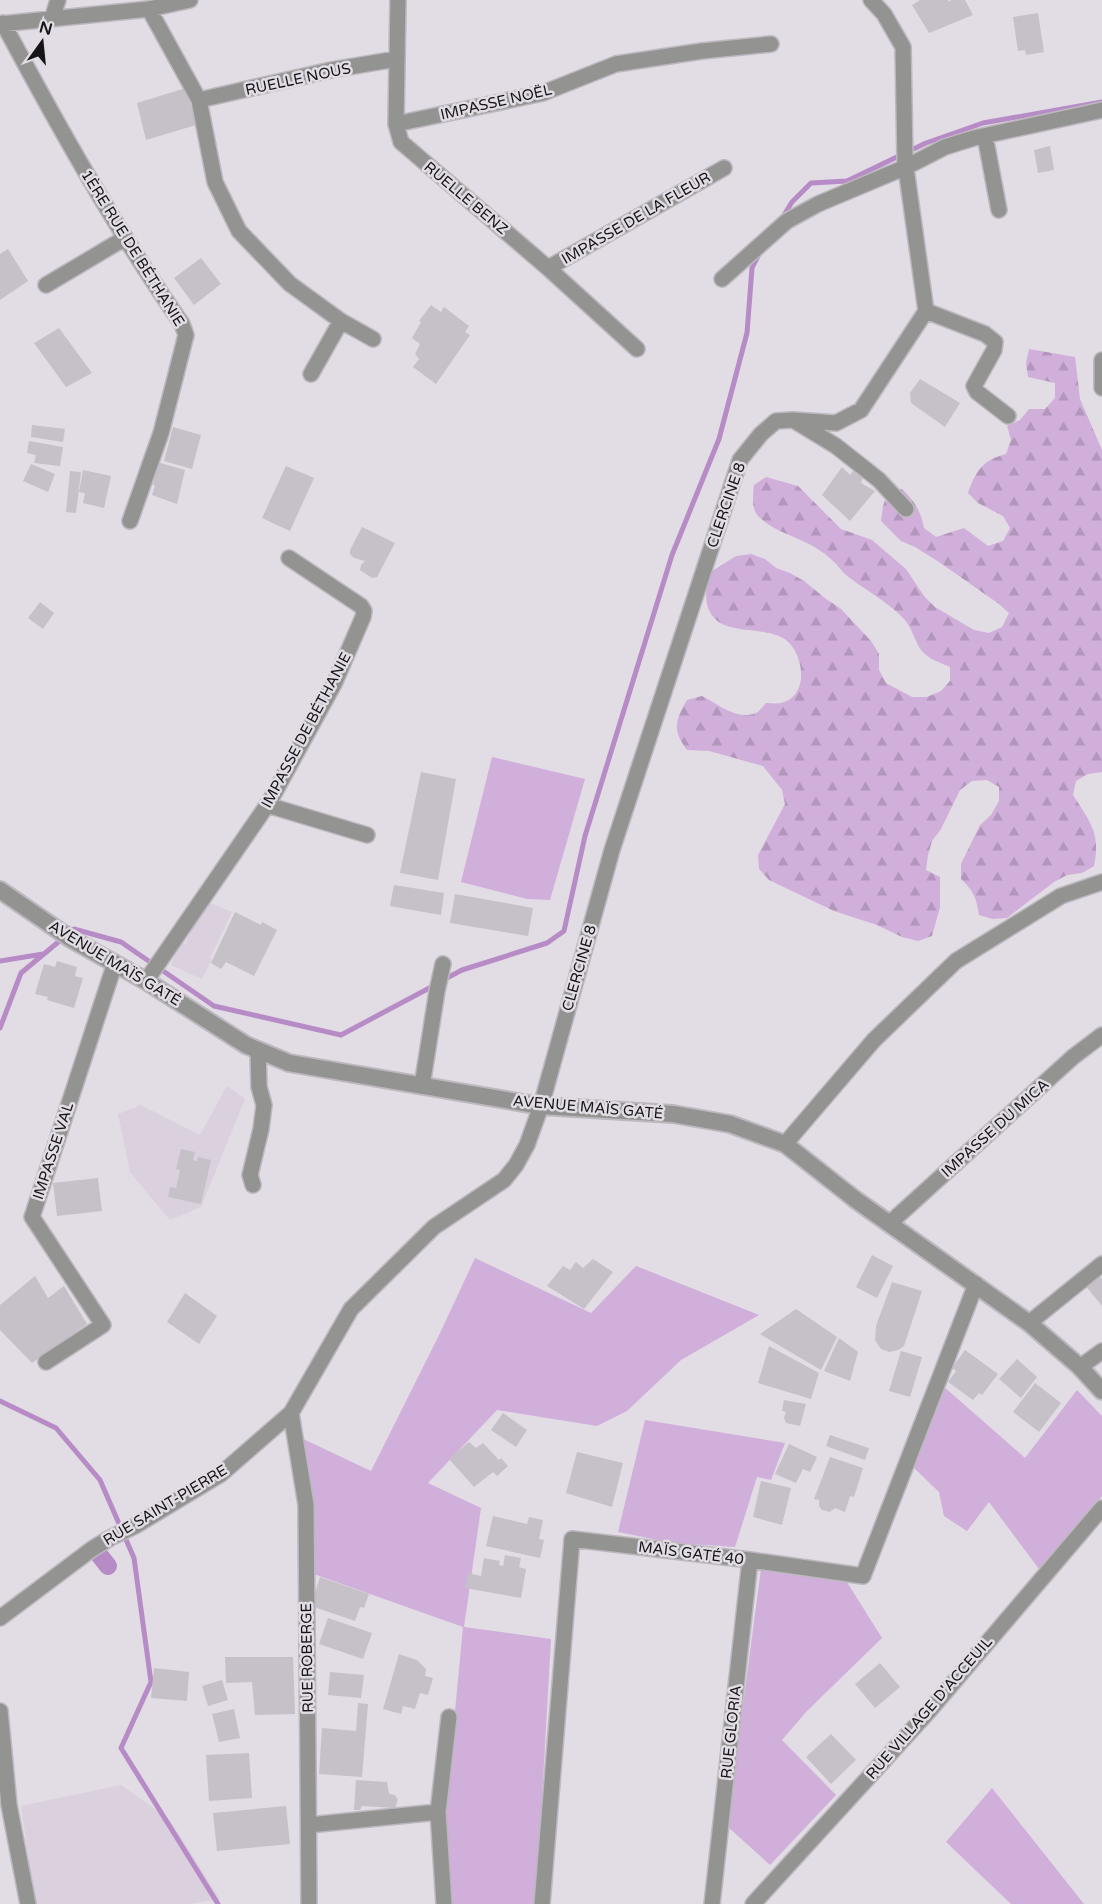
<svg xmlns="http://www.w3.org/2000/svg" width="1102" height="1904" font-family="'Varela Round',sans-serif">
  <style>
    .built { fill: #dbd0de }
    .green { fill: #d0afdb }
    .forest { fill: url(#forest-firs) }
    .lines { fill: none; stroke-linecap: round; stroke-linejoin: round }
    .stream { stroke: #b78bc6; stroke-width: 5 }
    .canal { stroke: #b78bc6; stroke-width: 18 }
    .building { fill: #c6c0c8 }
    .minor-casing { stroke: #bdb8bf; stroke-width: 18 }
    .tertiary-casing { stroke: #bdb8bf; stroke-width: 20 }
    .minor { stroke: #939491; stroke-width: 15 }
    .tertiary { stroke: #939491; stroke-width: 16 }
    .labels { text-anchor: middle; stroke-width: 5; stroke-linejoin: round; paint-order: stroke }
    .street-label { font-size: 15px; fill: #161417; stroke: #e2dce4 }
  </style>
  <defs>
    <pattern id="forest-firs" width="22" height="20" patternUnits="userSpaceOnUse" patternTransform="scale(1.5)"><rect width="22" height="20" fill="#d0afdb"/><path d="M5 1l3.5 6h-7zM16 11l3.5 6h-7z" fill="#b296bb"/></pattern>
  </defs>
  <rect width="100%" height="100%" fill="#e2dce4"/>
  <path class="built" d="M205,901l27,11 -22,46 2,1 -10,20 -31,-14 9,-22 5,1z
    M227,1086l18,13 -44,108 -31,13 -40,-48 -12,-58 23,-9 59,30z
    M121,1785l48,34 51,80 -32,5h-153l-14,-98z"/>
  <path class="green" d="M492,757l93,22 -35,121 -23,-1 -66,-17z
    M475,1258l116,55 45,-47 123,49 -78,45 -54,51 -30,15 -100,-16 -69,73 53,25 -17,119 87,12 -15,265h-85l-5,-98 17,-179 -155,-55 -9,-135 72,34 70,-140z
    M943,1386l82,72 52,-68 25,26v80l-60,77 -53,-71 -22,29 -23,-15 -5,-24 -27,-26z
    M645,1420l140,23 -14,37 -14,-3 -22,70 -62,-4 -55,-11z
    M761,1569l84,10 37,59 -75,73 -25,29 54,55 -66,70 -43,-39z
    M992,1788l92,116h-73l-65,-62z"/>
  <path class="forest" d="M1029,349l46,8 5,42 22,51v322l-14,2 -12,7 -3,14c17,27 28,38 21,71l-12,7 -15,2 -13,7 -47,36 -14,1 -14,-4c-2,-16 -6,-25 -18,-36v-15l19,-39 11,-10 8,-14v-14l-12,-7 -15,1 -12,9 -19,39 -9,12 -4,14 -2,15 14,7v30l-8,29 -14,5 -16,-4 -25,-12 -43,-14 -65,-31 -10,-11 -1,-14 27,-51 -3,-14 -19,-24 -54,-15 -22,-1c-15,-20 -12,-29 0,-50l15,-4c16,8 35,25 54,17 4,-2 7,-7 10,-10 5,0 10,1 15,0 26,-6 24,-41 10,-58 -18,-23 -64,-6 -80,-31 -8,-13 -4,-28 -2,-41l27,-17 15,-2 14,5 11,9 14,5 14,8 22,18 14,9 31,33 8,13v16l7,13 26,14h15l14,-6 9,-10v-14c-8,-4 -19,-7 -25,-13 -10,-8 -11,-24 -21,-35 -17,-18 -39,-29 -58,-44 -5,-4 -8,-10 -13,-14 -6,-6 -15,-12 -22,-16 -18,-10 -38,-14 -53,-29 -7,-8 -5,-21 -4,-31l12,-8 32,9 43,43 31,11 34,29 18,27 11,11 39,23 15,3 13,-6 7,-14 -10,-9 -60,-42 -24,-15 -14,-6 -20,-20 2,-15 5,-13 14,-4c13,13 18,20 22,39l12,9 28,-9 24,18 15,-5 7,-13 -7,-12 -25,-13 -10,-10c8,-23 15,-33 38,-39l5,-14 -4,-14 13,-6 9,-11h16l10,-11v-15l-27,-6 -2,-14z"/>
  <g class="lines">
    <path class="stream" d="M781,220l11,-18 19,-19 36,-2 79,-38 57,-20 119,-21
      M0,961l43,-7
      M443,980l19,-10 85,-27 17,-12 21,-95 87,-281 47,-116 28,-106 5,-65 9,-18
      M0,1028l21,-55 53,-44 47,13 93,64 127,29 94,-50
      M0,1401l56,27 44,52 34,78 17,124 -30,66 97,156"/>
    <path class="canal" d="M97,1552l11,14"/>
  </g>
  <path class="building" d="M920,0h28l1,2 2,-2h14l8,15 -44,18 -17,-28z
    M1038,13l6,39 -18,3 -1,-5 -7,1 -5,-34z
    M186,88l10,37 -50,15 -9,-37z
    M1050,146l4,24 -16,3 -4,-23z
    M8,249l20,32 -28,19v-46z
    M201,258l20,26 -27,21 -20,-27z
    M431,305l10,7 3,-5 25,19 -4,6 5,3 -34,49 -23,-17 6,-8 -4,-5 5,-10 -8,-6 9,-16 -2,-1z
    M59,328l33,45 -26,14 -32,-44z
    M920,379l40,24 -15,24 -34,-24 -1,-10z
    M32,425l33,4 -2,13 -32,-5z
    M173,427l28,8 -9,34 -28,-8z
    M29,441l34,6 -3,19 -26,-3 2,-8 -9,-2z
    M157,462l28,8 -8,34 -25,-9 3,-9 -2,-1 2,-9 -2,-1z
    M31,464l24,10 -7,18 -25,-11z
    M286,466l28,12 -24,53 -28,-13z
    M842,467l8,8 5,-6 8,7 -2,7 14,8 -25,30 -28,-26z
    M83,470l28,6 -7,32 -21,-5 2,-10 -6,-1z
    M70,471l11,1 -5,41 -10,-1z
    M362,527l33,16 -18,34 -5,1 -12,-8 1,-5 4,-4 -11,-3 -4,-4v-4z
    M40,602l14,11 -11,16 -15,-11z
    M421,772l35,7 -18,101 -38,-7z
    M394,885l50,8 -3,22 -51,-9z
    M455,894l78,14 -5,28 -78,-13z
    M235,912l26,13 1,-3 15,8 -23,46 -28,-14 -5,7 -10,-6z
    M57,961l20,6 -2,9 8,2 -9,30 -27,-8 1,-3 -13,-3 9,-30 11,3z
    M181,1149l14,3 -2,8 4,1 1,-4 13,3 -10,44 -33,-7 2,-10 6,1 4,-18 -4,-1z
    M98,1178l4,33 -45,5 -4,-33z
    M872,1255l21,11 -16,32 -21,-11z
    M593,1259l20,13 -29,37 -37,-23 16,-20 7,4 6,-8 7,6z
    M1098,1274l4,5v27l-18,-22z
    M35,1276l13,22 16,-12 23,38 -55,39 -32,-33v-25z
    M892,1282l30,9 -18,55 -6,4 -9,2 -8,-3 -6,-9 1,-14z
    M185,1293l32,23 -18,28 -32,-22z
    M796,1309l41,28 -16,33 -61,-36z
    M839,1338l19,14 -8,29 -26,-10z
    M769,1346l50,27 -8,26 -53,-16z
    M965,1350l33,24 -16,21 -3,-2 -6,7 -25,-18 8,-11 -4,-3z
    M901,1351l21,6 -12,40 -21,-6z
    M1017,1359l20,18 -16,21 -22,-19z
    M1035,1383l26,20 -22,29 -26,-20z
    M784,1400l22,4 -6,22 -14,-3 -2,-5 2,-6 -4,-1z
    M503,1413l24,17 -11,17 -25,-17z
    M830,1435l39,13 -4,12 -39,-14z
    M469,1442l7,6 7,-5 16,17 2,-2 7,8 -11,10 -4,-4 -19,15 -25,-28z
    M789,1444l28,13 -7,15 -7,-3 -7,14 -21,-9z
    M577,1452l46,11 -11,44 -46,-14z
    M830,1457l33,11 -9,29 -4,-1 -5,16 -10,-4 -5,4 -8,-2 -3,-4v-6l-5,-1z
    M761,1481l30,7 -9,37 -29,-8z
    M493,1516l34,8 2,-7 14,3 -4,19 5,1 -4,18 -54,-12z
    M505,1555l16,3 -2,9 7,2 -5,29 -56,-10 3,-15 13,3 3,-18 16,3 -1,4 4,1z
    M320,1577l49,17 -5,14 -4,-1 -5,14 -44,-15z
    M328,1618l44,15 -9,26 -44,-15z
    M399,1654l18,6 9,9 -1,7 8,2 -5,17 -8,-2 -5,16 -12,-3 -2,8 -18,-5z
    M225,1657h68l2,57 -40,1 -3,-33 -26,1z
    M880,1663l20,24 -25,21 -20,-24z
    M154,1668l35,4 -2,29 -36,-3z
    M330,1672l34,3 -3,23 -33,-3z
    M222,1680l6,20 -20,6 -6,-20z
    M358,1703l10,1 -6,73 -43,-3 3,-46 34,3z
    M234,1709l6,29 -21,4 -7,-28z
    M831,1734l25,26 -25,24 -25,-27z
    M249,1753l3,45 -43,3 -3,-46z
    M356,1780l31,2 2,12 6,1 3,5 -3,8 -33,-2 -2,4h-6z
    M286,1806l4,38 -73,7 -4,-38z"/>
  <g class="lines">
    <defs>
      <path id="minor" d="M398,0l-2,124 5,18 147,126 89,81
        M149,9l50,91 16,82 24,49 51,53 51,37 32,18
        M52,19l6,-19
        M3,23c55,103 112,205 179,301l4,11 -25,98 -31,88
        M0,24l149,-15 41,-9
        M199,100l132,-30 65,-11
        M396,124l147,-31 73,-29 86,-13 69,-7
        M985,136l14,74
        M548,268l176,-100
        M722,279l65,-58 31,-17 88,-37 39,-20 29,-9 128,-28
        M46,285l79,-47
        M926,311l59,23 10,8 -1,8 -20,36 3,6 31,24
        M1102,360v28
        M311,374l30,-53
        M795,421l41,25 43,34 27,29
        M267,805l100,30
        M146,981l124,-180 64,-117 29,-67 1,-6 -3,-5 -72,-48
        M422,1086l15,-95 6,-27
        M785,1144l89,-104 82,-79 105,-65 41,-14
        M253,1185l-3,-10 11,-46 3,-24 -5,-18 -1,-37
        M890,1223l183,-166 29,-22
        M1029,1323l73,-59
        M46,1362l57,-37 -71,-108 83,-254
        M1080,1367l22,-16
        M291,1413l15,92 3,399
        M0,1618l92,-69 18,-11 25,-12 86,-52 70,-61 60,-104 83,-82 70,-47 12,-15 11,-20 14,-39 71,-256 128,-390 21,-26 15,-13 17,-1 43,3 25,-13 65,-99 -21,-150 -2,-114 -19,-33 -13,-14
        M0,1711l9,94 19,99
        M438,1812l6,92
        M309,1825l129,-13 11,-95
        M542,1904l30,-365 178,21 113,16 113,-292
        M712,1904l38,-344
        M753,1904l177,-194 172,-202"/>
      <path id="tertiary" d="M0,890l71,49 75,42 100,64 43,18 252,43 132,8 57,10 55,20 71,56 173,123 51,44 22,24"/>
    </defs>
    <use href="#minor" class="minor-casing"/>
    <use href="#tertiary" class="tertiary-casing"/>
    <use href="#minor" class="minor"/>
    <use href="#tertiary" class="tertiary"/>
  </g>
  <g class="labels">
    <g class="street-label">
      <text transform="translate(298 79) rotate(-12)" y="5">RUELLE NOUS</text>
      <text transform="translate(496 102) rotate(-13)" y="5">IMPASSE NOËL</text>
      <text transform="translate(466 198) rotate(40)" y="5">RUELLE BENZ</text>
      <text transform="translate(636 218) rotate(-30)" y="5">IMPASSE DE LA FLEUR</text>
      <text transform="translate(133 248) rotate(58)" y="5">1ÈRE RUE DE BÉTHANIE</text>
      <text transform="translate(726 505) rotate(-71)" y="5">CLERCINE 8</text>
      <text transform="translate(306 730) rotate(-62)" y="5">IMPASSE DE BÉTHANIE</text>
      <text transform="translate(115 963) rotate(31)" y="5">AVENUE MAÏS GATÉ</text>
      <text transform="translate(579 968) rotate(-74)" y="5">CLERCINE 8</text>
      <text transform="translate(588 1107) rotate(5)" y="5">AVENUE MAÏS GATÉ</text>
      <text transform="translate(995 1128) rotate(-42)" y="5">IMPASSE DU MICA</text>
      <text transform="translate(53 1151) rotate(-72)" y="5">IMPASSE VAL</text>
      <text transform="translate(165 1505) rotate(-31)" y="5">RUE SAINT-PIERRE</text>
      <text transform="translate(691 1553) rotate(7)" y="5">MAÏS GATÉ 40</text>
      <text transform="translate(307 1658) rotate(-91)" y="5">RUE ROBERGE</text>
      <text transform="translate(929 1708) rotate(-49)" y="5">RUE VILLAGE D'ACCEUIL</text>
      <text transform="translate(731 1732) rotate(-84)" y="5">RUE GLORIA</text>
    </g>
  </g>
  <g transform="translate(42 42) rotate(15)" stroke="#e2dce4" stroke-width="4.5" paint-order="stroke">
  <path d="M0-4.5L10 22L0 15L-10 22Z" fill="#161417"/>
  <text y="-9" font-size="16" font-weight="bold" text-anchor="middle" fill="#161417">N</text>
  </g>
</svg>
